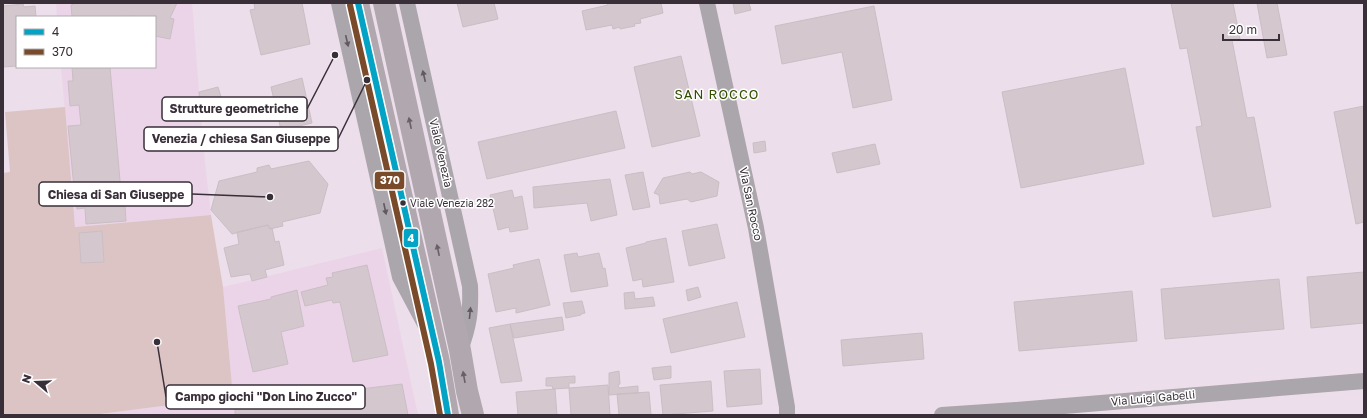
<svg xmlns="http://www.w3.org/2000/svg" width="1367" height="418" font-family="'Golos Text',sans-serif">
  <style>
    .built { fill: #ebd4e8 }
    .green { fill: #dcc4c5 }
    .building { fill: #d4c7ce; stroke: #cabec5 }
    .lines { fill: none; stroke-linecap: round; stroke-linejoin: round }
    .street { stroke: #aba5ac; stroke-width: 16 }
    .primary { stroke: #b0a7af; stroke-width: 22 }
    .bus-1-casing { stroke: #fff; stroke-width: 9 }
    .bus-2-casing { stroke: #fff; stroke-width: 9 }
    .bus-1 { stroke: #03a3c6; stroke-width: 6 }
    .bus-2 { stroke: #7a4b2a; stroke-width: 6 }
    .oneway { fill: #615861 }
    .oneway2 { fill: #695f68 }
    .bus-dot { fill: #392f38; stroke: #fff; stroke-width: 1.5 }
    .labels { text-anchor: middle; stroke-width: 3; stroke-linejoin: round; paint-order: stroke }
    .bus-label { font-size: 10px; fill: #392f38; stroke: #fff; text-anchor: start }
    .street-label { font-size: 11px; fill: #392f38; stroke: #fff }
    .quarter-label { font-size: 13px; letter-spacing: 1px; fill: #334d01; stroke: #fff }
    .leader { fill: none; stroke: #392f38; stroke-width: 1.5 }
    .callout-dot { fill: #392f38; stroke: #fff; stroke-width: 1.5 }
    .callout { fill: #fff; stroke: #392f38; stroke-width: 1.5 }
    .callout-label { font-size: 12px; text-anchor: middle; font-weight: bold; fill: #392f38 }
    .line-badge { stroke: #fff; stroke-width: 1.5 }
    .badge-label { font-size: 11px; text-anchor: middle; font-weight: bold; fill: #fff }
  </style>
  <rect width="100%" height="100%" fill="#ecdeea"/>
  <path class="built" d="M56,3h136l12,150 7,62 -136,12 -14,-160h94v-50h-98z
    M382,248l36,167h-326l141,-18 -10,-110z"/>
  <path class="green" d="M65,107l10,120 136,-12 12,72 10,110 -141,18h-89v-242l7,-1 -5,-60z"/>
  <path class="building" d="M74,3h103l-7,15 4,1 -4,20 -15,-3v-19h-21l-1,-1 -17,1h-44l-1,-12 3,-1z
    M254,3h48l8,41 -49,11 -11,-45 5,-1z
    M457,3h37l4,16 -35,8z
    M607,3h54l2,10 -23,6 1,4 -7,1 1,2 -15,3v-2l-7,2 -1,-4 -26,5 -4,-19 26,-6z
    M733,3h16l2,7 -16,4z
    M1171,3h62l7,36 -8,1 15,78 7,-1 17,90 -58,10 -17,-90 6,-1 -15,-78 -7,1z
    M1257,3h20l10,52 -20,3z
    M23,4l1,3 11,-1 1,11h-19v49l-14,1v-61z
    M874,6l18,94 -39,8 -11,-56 -60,12 -7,-38z
    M681,56l19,80 -48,11 -18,-80z
    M72,67h38l11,125 3,-1 2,30 -40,3 -1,-16 -8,1 -2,-11 -7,-72 13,-1 -2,-20 -9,1 -2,-25h5z
    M1125,68l19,96 -123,24 -19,-96z
    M302,78l10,45 -31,7 -10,-43z
    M218,87l8,26 -25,5 -2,-26z
    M1364,106v116l-8,2 -22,-112z
    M616,111l9,37 -138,31 -9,-37z
    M765,141l1,10 -12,2 -1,-10z
    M875,144l5,20 -43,9 -5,-20z
    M309,161l19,23 -8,29 -38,9 1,4 -13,3 -2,-4 -36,9 -21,-24 8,-29 38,-9v-4l12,-3 2,4z
    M643,172l7,35 -17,3 -8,-35z
    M690,172l2,2 9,-2 18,10 -2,14 -26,6 -4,-3 -27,5 -1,-9 -5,-2 9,-15z
    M610,179l7,36 -26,6 -4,-18 -53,5 -1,-21z
    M512,190l2,8 8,-2 6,33 -18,3 -1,-5 -11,3 -8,-35z
    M717,224l8,34 -36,8 -7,-35z
    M268,225l2,4 2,-1 3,14 4,-1 5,24 -19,5 2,7 -15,4 -2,-7 -19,3 -7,-29 15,-4 -2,-12z
    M102,231l2,31 -23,1 -2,-30z
    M666,238l8,44 -31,5 -1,-8 -9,2 -7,-33 20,-5v-1z
    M577,253l1,4 21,-4 4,16 2,-1 3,18 -37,6 -7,-37z
    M539,259l11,46 -34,8v-5l-20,4 -8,-38 26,-6 -1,-3z
    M367,265l21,90 -35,7 -13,-60 -7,1 -1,-3 -27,6 -4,-14 27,-7 -2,-7 7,-1 -1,-4z
    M1364,272v51l-53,5 -4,-51z
    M1279,279l5,50 -119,10 -4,-50z
    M698,287l3,10 -13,4 -2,-11z
    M297,290l7,36 -23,6 7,32 -35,8 -15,-66 33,-7v-2z
    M1132,291l5,50 -118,10 -5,-49z
    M634,292l1,7 18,-2 2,9 -30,3 -1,-16z
    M582,301l3,12 -4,1v1l-15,3 -3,-15z
    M737,302l8,35 -74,16 -8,-34z
    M562,317l2,13 -50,8 -4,-14z
    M510,324l12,57 -21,2 -12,-55z
    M922,333l2,26 -81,7 -2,-26z
    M671,366v12l-17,2 -2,-12z
    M760,369l2,35 -35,3 -3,-36z
    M619,371l1,13 -2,1 1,3 19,-2v7l-29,2v-22z
    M575,376v7h-6v5l-16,1 -1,-3h-6v-8z
    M711,381l2,30 -50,4 -3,-30z
    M402,384l6,31h-173v-11z
    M608,385l2,30h-39l-2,-27z
    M555,389l2,26h-39l-2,-23z
    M649,392l2,23h-32l-2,-21z"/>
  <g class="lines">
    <path class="street" d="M339,3l61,274 25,47
      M407,3l63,283c1,26 -1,40 -10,64
      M707,3l49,225 31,179v8
      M942,415l74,-5 348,-29"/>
    <path class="primary" d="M358,3l81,359 9,53
      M384,3l76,347 7,41 6,24"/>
    <defs>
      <path id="bus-1" d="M358,3l81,359 9,53"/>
      <path id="bus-2" d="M350,5l81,359 9,51"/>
    </defs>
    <use href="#bus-1" class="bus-1-casing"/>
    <use href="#bus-2" class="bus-2-casing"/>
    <use href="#bus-1" class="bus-1"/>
    <use href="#bus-2" class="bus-2"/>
  </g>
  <defs><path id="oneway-solid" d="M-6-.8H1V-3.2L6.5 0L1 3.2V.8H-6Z"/></defs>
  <g class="oneway">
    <use href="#oneway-solid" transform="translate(347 41) rotate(77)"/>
    <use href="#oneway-solid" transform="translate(424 76) rotate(-103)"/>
    <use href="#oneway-solid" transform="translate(385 209) rotate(78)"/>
    <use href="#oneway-solid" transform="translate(470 313) rotate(-84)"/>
  </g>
  <g class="oneway2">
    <use href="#oneway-solid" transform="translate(410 123) rotate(-102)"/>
    <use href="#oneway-solid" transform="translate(438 250) rotate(-102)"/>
    <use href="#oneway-solid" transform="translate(464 377) rotate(-100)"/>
  </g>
  <circle class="bus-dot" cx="403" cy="203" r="3.5"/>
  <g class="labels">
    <g class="bus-label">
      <text x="410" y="207">Viale Venezia 282</text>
    </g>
    <g class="street-label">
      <text transform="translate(441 153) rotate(77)" y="4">Viale Venezia</text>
      <text transform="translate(751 204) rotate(78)" y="4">Via San Rocco</text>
      <text transform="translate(1153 398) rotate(-5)" y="4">Via Luigi Gabelli</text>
    </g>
    <g class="quarter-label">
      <text x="717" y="99">SAN ROCCO</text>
    </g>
  </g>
  <path class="leader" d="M335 55L307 109M367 80L338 139M270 197L192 194M157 342L166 397"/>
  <g class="callout-dot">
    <circle cx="335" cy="55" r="4"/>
    <circle cx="367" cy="80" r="4"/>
    <circle cx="270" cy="197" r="4"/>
    <circle cx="157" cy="342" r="4"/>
  </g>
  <g class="callout">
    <rect x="162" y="97" width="145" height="24" rx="4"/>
    <rect x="144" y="127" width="194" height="24" rx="4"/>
    <rect x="39" y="182" width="153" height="24" rx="4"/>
    <rect x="166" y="385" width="199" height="24" rx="4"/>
  </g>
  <g class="callout-label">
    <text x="234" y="113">Strutture geometriche</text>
    <text x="241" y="143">Venezia / chiesa San Giuseppe</text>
    <text x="116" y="199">Chiesa di San Giuseppe</text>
    <text x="266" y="401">Campo giochi "Don Lino Zucco"</text>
  </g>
  <g class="line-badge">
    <rect x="374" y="171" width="31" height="19" rx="4" fill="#7a4b2a"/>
    <rect x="403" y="228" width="16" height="20" rx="4" fill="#03a3c6"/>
  </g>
  <g class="badge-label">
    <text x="390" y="184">370</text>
    <text x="411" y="242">4</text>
  </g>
  <rect width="1367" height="418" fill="none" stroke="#392f38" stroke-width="8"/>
  <rect x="16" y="16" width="140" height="52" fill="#ffffff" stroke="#b0acaf"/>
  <rect x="24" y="29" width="20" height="6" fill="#03a3c6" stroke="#b0acaf"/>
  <text x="52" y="36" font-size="12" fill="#392f38">4</text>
  <rect x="24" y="49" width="20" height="6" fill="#7a4b2a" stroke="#b0acaf"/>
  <text x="52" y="56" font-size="12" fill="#392f38">370</text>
  <g transform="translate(36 382) rotate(289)" stroke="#ffffff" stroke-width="3" paint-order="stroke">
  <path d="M0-3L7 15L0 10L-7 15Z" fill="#392f38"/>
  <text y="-6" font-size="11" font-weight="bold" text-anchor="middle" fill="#392f38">N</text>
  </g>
  <path d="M1223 34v6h56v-6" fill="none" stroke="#392f38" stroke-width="2"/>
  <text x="1229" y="34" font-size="12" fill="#392f38" stroke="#ffffff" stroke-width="3" paint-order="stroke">20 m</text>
</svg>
